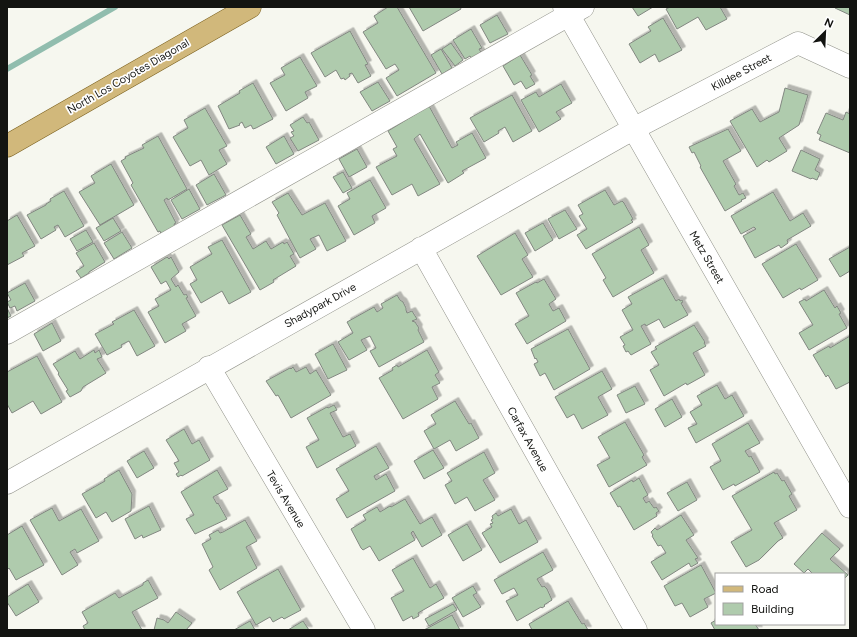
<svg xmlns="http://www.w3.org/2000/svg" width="857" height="637" font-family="Figtree,sans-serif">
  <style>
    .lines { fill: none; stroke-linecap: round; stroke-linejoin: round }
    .stream { stroke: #91bdae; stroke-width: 6 }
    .building { fill: #afcbad; stroke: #828781; filter: url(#shadow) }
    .minor-casing { stroke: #92938b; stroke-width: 23 }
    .major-casing { stroke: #7a5f1d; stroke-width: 23 }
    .minor { stroke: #fff; stroke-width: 22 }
    .major { stroke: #d1b87b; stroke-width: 22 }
    .labels { text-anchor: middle; stroke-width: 3.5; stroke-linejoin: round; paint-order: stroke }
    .street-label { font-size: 11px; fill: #131411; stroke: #fff }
  </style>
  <defs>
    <filter id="shadow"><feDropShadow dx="3.5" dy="-3.5" stdDeviation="0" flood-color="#0004"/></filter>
  </defs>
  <rect width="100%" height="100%" fill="#f6f7ef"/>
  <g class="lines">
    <path class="stream" d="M7,69l108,-62"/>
  </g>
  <path class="building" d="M388,7h9l39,66 -39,23 -11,-18 13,-8 -4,-6 -9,5 -23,-37 15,-9 -4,-7z
    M409,7h51l1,2 -38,22z
    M632,7h21l-15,9z
    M670,7h50l7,12 -21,11 -8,-13 -21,12 -11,-20z
    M836,7h14v8l-15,-7z
    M497,15l11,19 -18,9 -10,-18z
    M663,18l19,32 -23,12 -4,-8 -15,9 -11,-19 22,-13 -3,-4z
    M471,29l11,19 -3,1 3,5 -10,5 -2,-3 -5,3 -12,-19z
    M350,31l18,33 -3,1 6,11 -13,7 -6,-10 -3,1 1,2 -5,4 -1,-2 -3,1 -5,-9 -11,7 -14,-24z
    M451,43l12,17 -8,6 -13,-17z
    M441,49l11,19 -10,6 -11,-19z
    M520,55l12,20 -2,1 5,8 -9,5 -5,-8 -7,4 -11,-19z
    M300,57l17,29 -12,6 3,6 -22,13 -16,-28 15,-8 -4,-7z
    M378,82l12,19 -18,10 -12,-19z
    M253,83l20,36 -17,9 -3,1 -2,-4 -6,3 -3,-6 -3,2 1,1 -11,4 -11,-23 22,-13 -1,-2z
    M561,84l11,19 -16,9 5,7 -22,13 -18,-32 15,-8 3,5z
    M785,88l23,7 -9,30 -20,13 8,13 -18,11 -2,-2 -10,7 -27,-46 22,-12 8,13 19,-10z
    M512,95l20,36 -19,11 -8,-15 -7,4 1,2 -15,9 -14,-24z
    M429,106l23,42 6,-3 -2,-3 16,-9 14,25 -24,13 2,2 -16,10 -28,-49 -6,5 26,45 -22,12 -6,-12 -20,11 -16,-28 21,-11 -4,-7 4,-2 -9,-16z
    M205,108l22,38 -8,4 8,14 -18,11 -8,-15 -11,6 -17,-29 15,-9 -4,-8z
    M846,112l4,2v39l-31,-13 2,-5 -4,-2 9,-20 17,7z
    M303,117l4,6 2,-1 10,18 -21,11 -8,-13 4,-2 -3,-4 3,-1 -4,-6z
    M728,129l13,22 -18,10 13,23 -2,2 5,9 4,-2 3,5 -5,2 1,1 -17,10 -25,-44 1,-1 -7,-14 -2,1 -3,-6z
    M158,136l29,53 -19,11 -1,-2 -3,2 12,23 -2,1 1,2 -14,8 -1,-3 -2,1 -27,-47 2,-2 -12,-22 5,-3 -1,-1 19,-9 -2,-3z
    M284,136l10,18 -18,10 -10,-17z
    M357,149l10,18 -18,10 -10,-18z
    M801,150l19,9 -5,11 5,3 -3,7 -5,-2 -1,1 -19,-8z
    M111,164l23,41 -34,20 -21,-33 16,-9 -4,-7z
    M343,172l9,16 -9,5 -10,-16z
    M214,174l12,21 -19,10 -11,-20z
    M370,180l16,28 -14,8 3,7 -21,12 -16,-29 12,-7 -3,-6z
    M189,189l11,20 -18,10 -11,-19z
    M605,190l9,15 8,-4 2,2 9,16 -2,1 2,2 -47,27 -9,-14 10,-6 -8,-13 4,-2 -5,-9z
    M64,191l20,35 -19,11 -7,-12 -4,2 2,3 -15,9 -14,-24 19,-10v-1l5,-3 -1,-2z
    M773,192l17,29 13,-8 8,13 -24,14 1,3 -7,5 -2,-3 -24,13 -12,-22 13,-7 -2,-2 -13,7 -10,-18z
    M288,193l14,22 23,-12 21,38 -19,10 -8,-16 -9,4 6,10 -16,9 -23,-43 2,-2 -7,-11z
    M565,210l12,19 -18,10 -11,-20z
    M17,215l18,31 -13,7 2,3 -17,9v-44z
    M240,215l11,19 -5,3 7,12 13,-8 5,8 12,-7 1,2 3,-2 7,12 -4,2 6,10 -23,14 1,2 -14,8 -38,-65z
    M113,218l8,13 -17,10 -8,-13z
    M543,223l10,17 -18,11 -10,-18z
    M639,227l10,18 -8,5 13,23 -41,24 -10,-17 3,-2 -14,-24z
    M86,230l7,12 -16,9 -7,-12z
    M122,232l10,16 -18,11 -10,-16z
    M515,233l13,22 -6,4 11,18 -32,18 -24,-39z
    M222,240l29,52 -22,12 -7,-13 -21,12 -11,-19 7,-4 -7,-13 22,-13 -4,-7z
    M94,243l11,19 -16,10v1l-8,5 -5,-7 8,-5 -8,-13z
    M796,244l22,36 -17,10 -1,-2 -17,10 -21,-34z
    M850,247v24l-10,6 -11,-18z
    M167,257l2,2 2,-2 8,15 -8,7 5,8 2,-2 6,10 2,-1 2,3 -2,1 10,18 -14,8 4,7 -21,12 -17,-31 11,-6 -4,-7 16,-9 -5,-9 -5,3 -10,-17z
    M663,278l13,23 3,-2 1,2 2,-1 1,2 -2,1 7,12 -24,13 -5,-9 -13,7 -1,-2 -4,2 10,18 -20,11 -3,-4 -2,1 -3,-6 2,-1 -5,-8 13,-7 -11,-20 10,-6 -4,-7z
    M544,279l12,20 -7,5 4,7 6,-3 7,13 -39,23 -12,-20 14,-8 -13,-23 20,-11 1,1z
    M25,283l10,18 -18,10 -2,-5 -5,2 -3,-6 4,-2 -4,-7z
    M824,290l11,18 2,-2 4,7 -2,1 8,14 -38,22 -10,-17 14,-8 -14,-23 6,-3 1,2z
    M397,295l3,5 3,2 3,6v2l1,3 5,-2 5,8 -5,2 3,1 4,6 -1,2 6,12 -45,25 -9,-16 6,-3 -6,-12 -9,4 6,10 -18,10 -11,-18 15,-9 -6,-11 27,-15 3,5 6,-4 -2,-4z
    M7,308l4,8 -4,2z
    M134,310l21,36 -18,10 -8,-15 -8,4 1,2 -15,8 -12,-21 19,-10 -2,-2z
    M52,323l9,18 -18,10 -9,-17z
    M694,325l11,17 -1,1 2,3 -13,7 12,22 -18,10 -1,-2 -22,13 -14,-26 9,-5 -8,-13 6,-3 -2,-2z
    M568,329l22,40 -36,21 -9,-17 -5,3 -6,-12 4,-2 -2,-4 -1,1 -4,-10z
    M850,336v46l-14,7 -8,-14 -2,2 -13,-22 16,-9 1,2z
    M333,344l14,26 -19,9 -13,-25z
    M94,350l1,3 4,-3 3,7 -5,2 9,14 -23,14 -2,4 -11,6 -4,-6 2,-1 -10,-16 1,-1 -6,-9 22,-13 5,8z
    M427,350l12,22 -4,3 5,8 -8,4 6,12 -35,20 -24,-41 14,-8 -1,-2 5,-3 1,2z
    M37,356l25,46 -21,12 -8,-13 -21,12 -5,-9v-32z
    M293,367l3,5 10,-5 4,7 6,-4 15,25 -40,23 -13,-23 -2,1 -10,-15 24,-13 1,1z
    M602,371l10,18 -14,8 10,18 -26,14 -8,-15 -7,4 -12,-21z
    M717,385l8,14 7,-4 12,21 -48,27 -8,-15 9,-4 -7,-12 12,-7 -5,-9z
    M635,386l10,18 -19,9 -9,-18z
    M672,399l10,18 -17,10 -10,-18z
    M455,401l14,23 2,-1 8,15 -23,13 -6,-11 -16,9 -10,-18 12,-7 -5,-9z
    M334,405l3,5 -7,3 13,24 7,-3 6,12 -39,22 -11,-21 13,-7 -12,-22 20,-11 1,1z
    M625,422l19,33 -2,2 5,8 -38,22 -12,-22 13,-7 -12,-21z
    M748,423l12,20 -15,8 4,6 2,-1 9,16 -25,14 -1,-2 -11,6 -13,-23 11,-6 -9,-17z
    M184,429l8,15 7,-4 11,20 -28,16 -1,-1 -3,2 -2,-3 3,-2 -5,-9 5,-2 -13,-21z
    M376,446l13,22 -15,8 2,4 10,-6 9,17 -48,27 -11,-19 13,-8 -13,-22z
    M433,450l11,18 -20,11 -10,-18z
    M144,451l10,17 -17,10 -10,-17z
    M484,452l11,21 -12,7 12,20 -20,11 -8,-14 -12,7 -10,-19 7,-4 -5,-8z
    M119,470l13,24 -1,17 -19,11 -6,-10 -10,6 -14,-24 23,-13 -1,-2z
    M217,470l11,19 -15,8 4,7 1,-1 9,16 -32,15 -9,-15 8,-4 -13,-23z
    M774,472l1,2 2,-1 5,8 2,-1 8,14 -3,2 8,14 -23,13 9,15 -5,3 -19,19 -13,7 -15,-25 21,-12 -20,-34z
    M639,478l9,17 -5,3 3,5 3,-2 5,7 2,-1 3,4 -3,2 1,3 -23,14 -14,-24 -2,1 -8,-14 22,-13 1,2z
    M687,482l10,18 -19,11 -11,-18z
    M405,499l15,25 12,-7 10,18 -20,12 -9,-16 -2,2 4,7 -36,21 -9,-15 -7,4 -2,-2 -10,-19 15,-9 -3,-5 14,-8 3,5 10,-6 1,1z
    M149,506l12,24 -18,8 -1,-3 -7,4 -10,-20z
    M52,508l7,13 22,-12 18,32 -22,12 -2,-4 -5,3 8,13 -16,10 -32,-55z
    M511,509l8,15 7,-4 12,22 -38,21 -18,-30 10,-6 -2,-3 3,-1 -2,-3 2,-1 -1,-3 4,-3 2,3z
    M681,515l13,20 -8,5 12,18 -3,1 3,4 -7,4 -2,-4 -27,17 -11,-18 15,-9 -5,-8 -3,1 -6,-10 1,-1 -2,-3 4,-4 2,2z
    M245,520l12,21 -11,6 11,21 -37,22 -11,-20 4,-3 -11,-23 9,-5 -2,-4 9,-5 2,3 3,-1z
    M467,524l15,26 -19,11 -15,-26z
    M22,526l22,39 -28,15 -7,-12 -2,2v-35z
    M822,533l18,16 -10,10 18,16 -4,4v-5h-31l-5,-5 -4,4 -10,-9z
    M543,552l10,18 -16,9 5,8 2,-1 3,3 5,11 -8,5 1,1 -3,2 -1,-1 -24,14 -11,-20 12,-6 -4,-7 -12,6 -8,-14z
    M413,558l17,30 6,-4 8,14 -26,15 1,3 -6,3 -1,-3 -9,5 -12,-23 13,-7 -12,-21z
    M701,565l15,28 -12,6 4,8 -18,10 -8,-14 -7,3 -11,-20z
    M278,569l23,41 -17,9 -2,-2 -9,5 -3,-5 -14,8 -19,-33z
    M148,580l10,18 -26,14 10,18h-57l-2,-4 5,-3 -6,-11 33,-19 4,5 24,-13v-2z
    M28,584l11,18 -23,14 -9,-14v-5z
    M473,586l4,7 -4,2 8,12 -18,10 -11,-19z
    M568,601l14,23 2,-1 4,7h-56l-3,-6z
    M453,604l4,6 -28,16 -4,-7z
    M176,612l16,11 -6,7h-32l3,-12 7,2 4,3z
    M452,615l8,15h-37l3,-1z
    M716,620v4h39l4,6h-44l-4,-7z
    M250,621l5,9h-21z
    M303,621l6,9h-21z"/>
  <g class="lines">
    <defs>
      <path id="minor" d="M564,7l286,500
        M421,248l215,382
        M7,333l576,-326
        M209,367l155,263
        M7,483l626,-354 165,-86 52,24"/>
      <path id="major" d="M7,146l243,-139"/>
    </defs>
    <use href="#minor" class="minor-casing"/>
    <use href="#major" class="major-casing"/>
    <use href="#minor" class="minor"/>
    <use href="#major" class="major"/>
  </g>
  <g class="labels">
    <g class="street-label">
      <text transform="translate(741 72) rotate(-28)" y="4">Killdee Street</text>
      <text transform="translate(128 76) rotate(-30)" y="4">North Los Coyotes Diagonal</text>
      <text transform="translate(707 257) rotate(60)" y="4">Metz Street</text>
      <text transform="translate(320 305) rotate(-29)" y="4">Shadypark Drive</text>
      <text transform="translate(528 439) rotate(61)" y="4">Carfax Avenue</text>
      <text transform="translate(286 499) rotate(59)" y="4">Tevis Avenue</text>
    </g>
  </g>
  <rect width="857" height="637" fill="none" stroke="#131411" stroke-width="16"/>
  <rect x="715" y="573" width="130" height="52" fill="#ffffff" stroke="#a1a1a0"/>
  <rect x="723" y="586" width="20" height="6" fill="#d1b87b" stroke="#a1a1a0"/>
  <text x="751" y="593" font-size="12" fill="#131411">Road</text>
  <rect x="723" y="603" width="20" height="12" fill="#afcbad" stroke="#a1a1a0"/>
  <text x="751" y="613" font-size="12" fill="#131411">Building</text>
  <g transform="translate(825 32) rotate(24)" stroke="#ffffff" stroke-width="3" paint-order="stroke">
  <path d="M0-3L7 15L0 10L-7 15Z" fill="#131411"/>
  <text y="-6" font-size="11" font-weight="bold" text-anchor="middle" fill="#131411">N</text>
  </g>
</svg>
